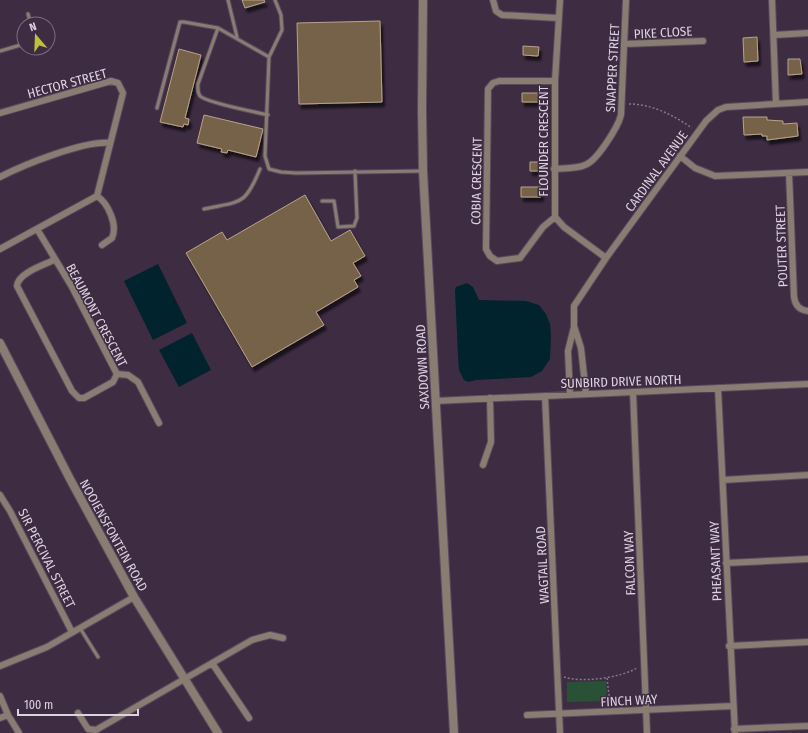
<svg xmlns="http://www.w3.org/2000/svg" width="808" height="733" font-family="'Fira Sans Condensed',sans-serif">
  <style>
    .green { fill: #295136 }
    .water { fill: #00232e }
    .building { fill: #766249; stroke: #b9a388; filter: url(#shadow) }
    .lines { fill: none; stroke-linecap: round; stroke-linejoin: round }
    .service-casing { stroke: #5b4a5e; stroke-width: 5 }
    .minor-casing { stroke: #5b4a5e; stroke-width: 8 }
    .tertiary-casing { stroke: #5b4a5e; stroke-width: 10 }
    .path { stroke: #867789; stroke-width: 1.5; stroke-dasharray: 2 2; stroke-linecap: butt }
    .service { stroke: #887c73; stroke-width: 3 }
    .minor { stroke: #887c73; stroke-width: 6 }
    .tertiary { stroke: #887c73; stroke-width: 8 }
    .labels { text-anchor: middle; stroke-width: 3; stroke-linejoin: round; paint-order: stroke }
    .street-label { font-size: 13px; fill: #ded2e0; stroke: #3e2c42 }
  </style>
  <defs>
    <filter id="shadow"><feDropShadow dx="2.5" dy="4.5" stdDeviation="1" flood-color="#0009"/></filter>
  </defs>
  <rect width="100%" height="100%" fill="#3e2c42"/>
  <path class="green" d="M606,681l1,20 -40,1v-20z"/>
  <path class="water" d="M158,264l29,59 -34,17 -29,-59z
    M467,283l6,4 6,13 47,1 13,4 7,9 4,10 1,13 -1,22 -8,12 -11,6 -55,3 -8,2 -4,-2 -5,-10 -1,-14 -3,-66 1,-3z
    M192,333l19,37 -32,17 -20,-37z"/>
  <path class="building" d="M242,0h22l1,2 -20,6z
    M380,21l2,81 -83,2 -2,-81z
    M757,37l1,24 -14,1 -1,-24z
    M523,46l16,1 -1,9 -15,-1z
    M179,49l22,6 -16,63 4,1 -1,6 -4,-1 -1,3 -23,-5z
    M788,59h12l2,15 -14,1z
    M522,93h18v9h-18z
    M204,115l59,14 -7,28 -28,-7 -1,3 -6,-1 1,-3 -25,-6z
    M743,117h24v3l16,1v3l14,-1 1,13 -31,4v-4h-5v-2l-18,1z
    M530,162h10v9h-10z
    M521,187h20v10h-20z
    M305,195l26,46 19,-11 15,26 -12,7 8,13 -7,4 4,7 -42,25 8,13 -72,42 -66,-114 36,-21 5,8z"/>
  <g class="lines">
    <defs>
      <path id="service" d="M228,0l9,37
        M275,0l6,15 1,15 -13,27 -4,99 4,13 12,3 15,1 127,-2
        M28,14l3,10
        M218,28l-20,56c0,4 -1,8 2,12 7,7 56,16 68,19
        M0,51l24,-7
        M157,108l23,-86h4l34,6 51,29
        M322,201h12l4,26 16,-1 3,-8 -2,-47
        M204,209c37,-8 41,-3 56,-40
        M80,628l18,29"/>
      <path id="minor" d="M493,0l3,11 6,4 56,3
        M560,0l-5,81v136l9,10 42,31
        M772,0l4,104
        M774,35l34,-2
        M624,44l79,-3
        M555,81h-56l-6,2 -5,6 -2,160 4,7 7,5 23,-3 23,-31 12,-10
        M0,113l111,-32 7,2 5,10 -26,103
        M680,156l15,12 20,8 93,-4
        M554,169c10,-1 22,0 31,-4 12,-4 33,-38 36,-50l5,-115
        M789,173l5,124c1,8 5,13 14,14
        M0,177c23,-12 85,-37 110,-34
        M97,196c11,7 21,29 15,42l-10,7
        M37,229l35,58 45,87 -4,8 -29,16h-5l-7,-7 -55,-105c1,-13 27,-21 37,-26
        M0,249l97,-53
        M117,374l11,1 10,7 21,41
        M718,388l17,345
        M633,392l14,341
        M586,394l-5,-46 -7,-22v-20l32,-48 100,-137 12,-11 8,-3 82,-5
        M570,395l-2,-44 6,-24
        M545,396l15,337
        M435,401l373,-17
        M483,465l8,-23 -1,-44
        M723,480l85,-5
        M0,495l10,16 62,121
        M726,563l82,-4
        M729,646l79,-4
        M212,663l37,55
        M0,666l47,-19 87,-50
        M0,696l8,19 11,18
        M78,713l10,16 8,1 156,-90 18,-5 13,3
        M527,715l206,-9
        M0,718l8,-3
        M734,729l74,-3"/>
      <path id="tertiary" d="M423,0l-1,110 1,61 31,562
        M0,343l70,136 64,118 84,136"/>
    </defs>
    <use href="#service" class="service-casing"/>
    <use href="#minor" class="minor-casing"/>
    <use href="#tertiary" class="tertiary-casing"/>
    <path class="path" d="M629,104c23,0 44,11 63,24
      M564,677c18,6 56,1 73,-9
      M607,678l3,26"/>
    <use href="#service" class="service"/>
    <use href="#minor" class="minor"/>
    <use href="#tertiary" class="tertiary"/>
  </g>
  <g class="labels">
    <g class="street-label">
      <text transform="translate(663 32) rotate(-3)" y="5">PIKE CLOSE</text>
      <text transform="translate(612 68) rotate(-87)" y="5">SNAPPER STREET</text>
      <text transform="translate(67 83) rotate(-15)" y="5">HECTOR STREET</text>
      <text transform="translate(543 141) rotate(-90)" y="5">FLOUNDER CRESCENT</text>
      <text transform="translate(656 171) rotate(-54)" y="5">CARDINAL AVENUE</text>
      <text transform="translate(476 181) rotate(-89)" y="5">COBIA CRESCENT</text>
      <text transform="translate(781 246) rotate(-92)" y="5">POUTER STREET</text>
      <text transform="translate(97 315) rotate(62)" y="5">BEAUMONT CRESCENT</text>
      <text transform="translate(422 367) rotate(-93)" y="5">SAXDOWN ROAD</text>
      <text transform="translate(621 381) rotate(-2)" y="5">SUNBIRD DRIVE NORTH</text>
      <text transform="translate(114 535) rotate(61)" y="5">NOOIENSFONTEIN ROAD</text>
      <text transform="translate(47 558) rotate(63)" y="5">SIR PERCIVAL STREET</text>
      <text transform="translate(715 561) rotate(-92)" y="5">PHEASANT WAY</text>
      <text transform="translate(629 563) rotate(-92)" y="5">FALCON WAY</text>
      <text transform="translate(542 565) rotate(-93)" y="5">WAGTAIL ROAD</text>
      <text transform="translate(629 700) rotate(-3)" y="5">FINCH WAY</text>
    </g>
  </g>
  <g transform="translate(36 36) rotate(341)"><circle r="19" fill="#3e2c42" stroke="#7e6e81"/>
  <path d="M0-3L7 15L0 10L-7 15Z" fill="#bebf42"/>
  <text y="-6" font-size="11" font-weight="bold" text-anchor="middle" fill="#ded2e0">N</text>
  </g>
  <path d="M18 709v6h120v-6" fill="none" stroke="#ded2e0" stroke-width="2"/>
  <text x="24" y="709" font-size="12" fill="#ded2e0" stroke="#3e2c42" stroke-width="3" paint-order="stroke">100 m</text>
</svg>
